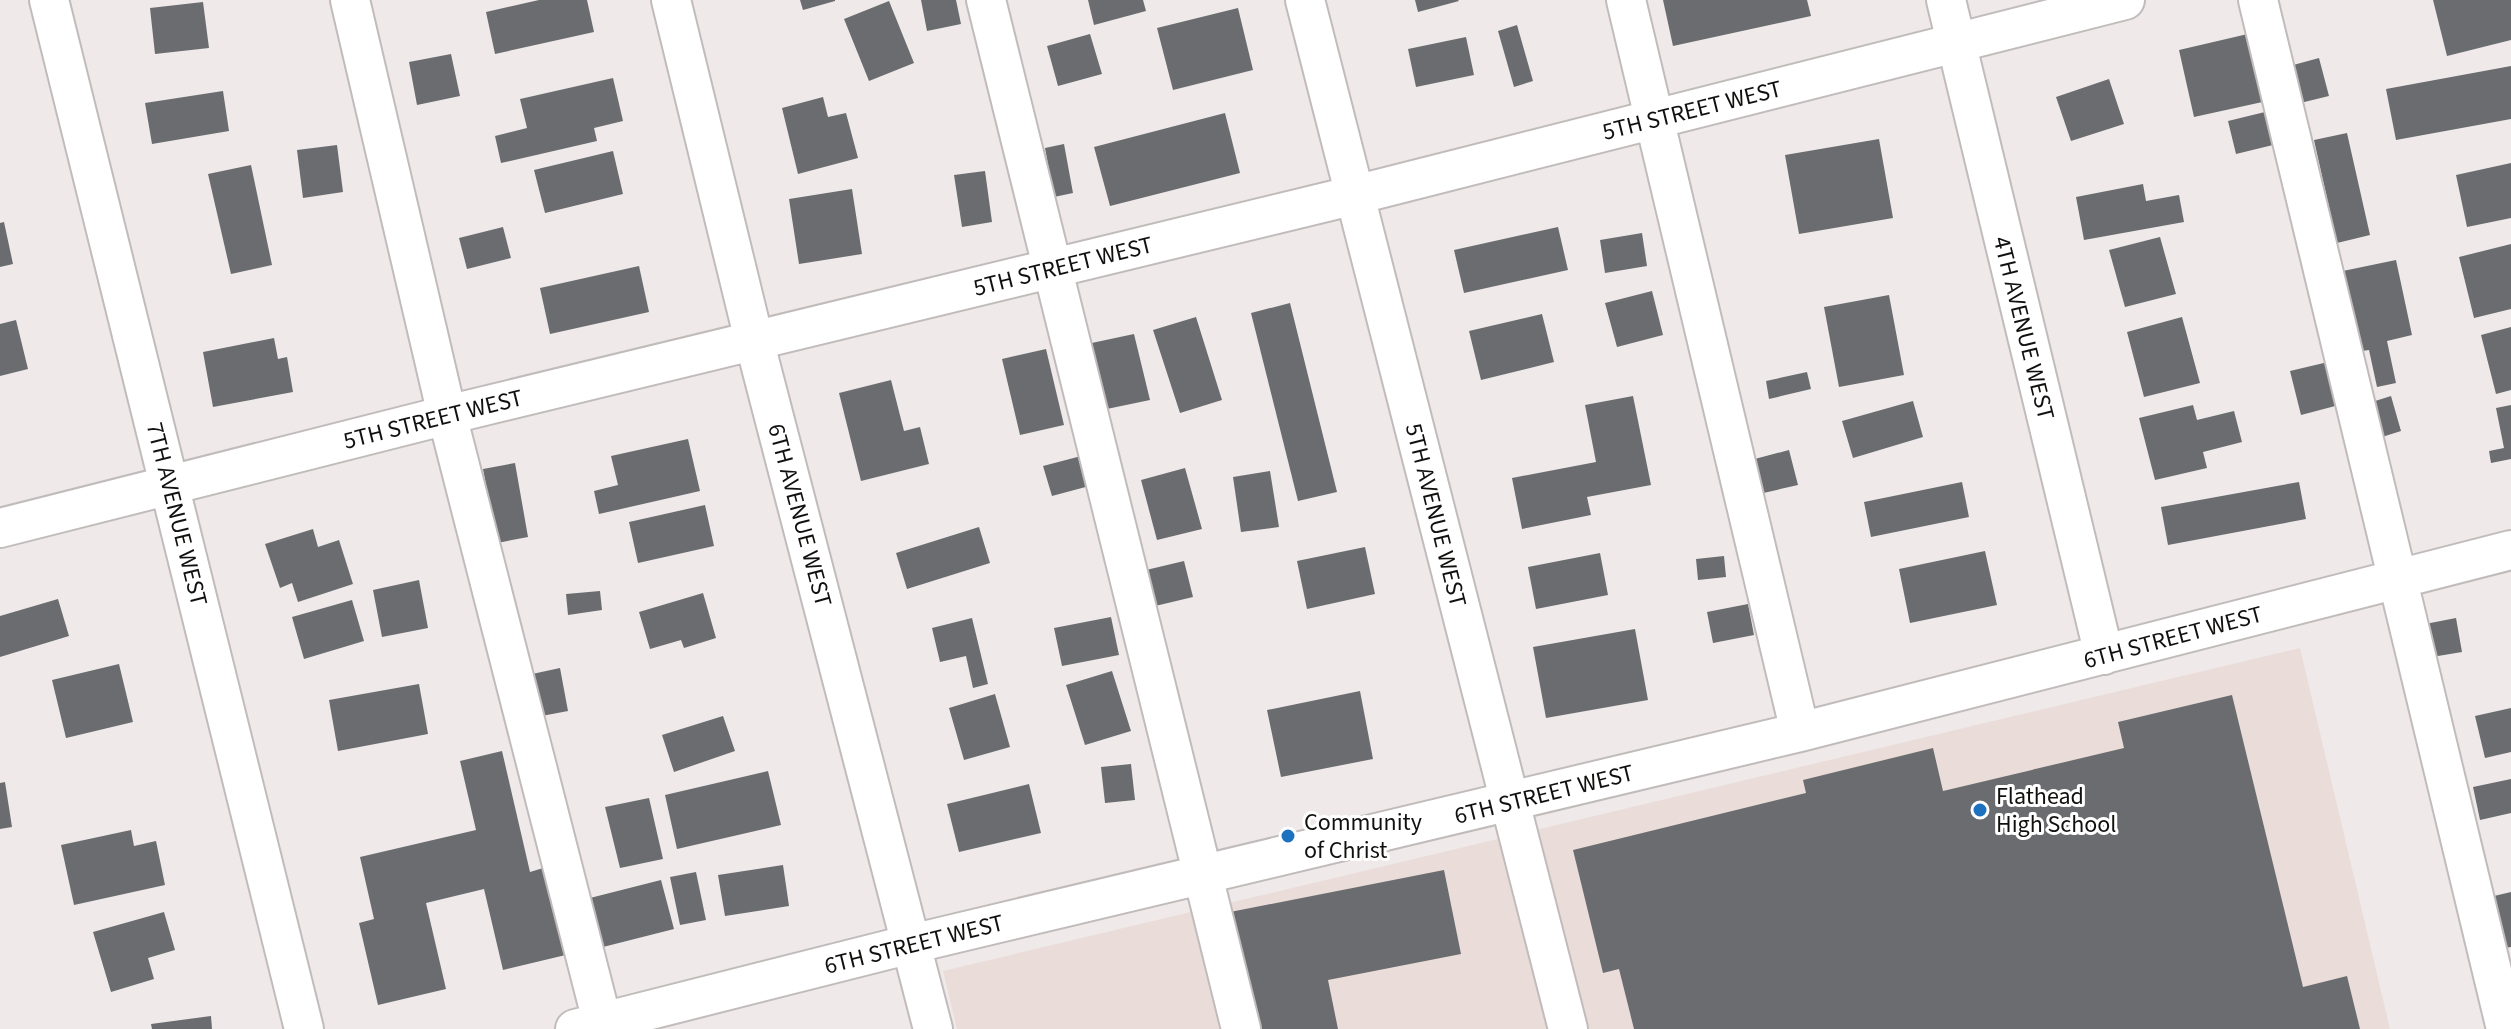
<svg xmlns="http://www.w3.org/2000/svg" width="2511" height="1029" font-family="'Source Sans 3',sans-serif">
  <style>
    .built { fill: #eaddd9 }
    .building { fill: #6a6c6f }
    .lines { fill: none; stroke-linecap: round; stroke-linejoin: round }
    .minor-casing { stroke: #c1bcbb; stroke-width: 42 }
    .minor { stroke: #fff; stroke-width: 38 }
    .poi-dot { fill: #1d72c0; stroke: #fff; stroke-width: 3 }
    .labels { text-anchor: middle; stroke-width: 6; stroke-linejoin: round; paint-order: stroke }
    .street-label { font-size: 24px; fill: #11100f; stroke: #fff }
    .poi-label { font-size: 24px; fill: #11100f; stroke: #fff; text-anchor: start }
  </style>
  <rect width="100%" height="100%" fill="#efeae9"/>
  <path class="built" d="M2300,648l90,381h-1433l-14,-58z"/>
  <path class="building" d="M539,0h48l7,32 -99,22 -9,-42z
    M800,0h35v1l-32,9z
    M921,0h35l5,24 -34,7z
    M1088,0h55l3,11 -52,14z
    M1415,0h43l1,1 -41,11z
    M1663,0h144l4,16 -138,30z
    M2433,0h78v40l-64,16z
    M889,1l25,62 -45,18 -25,-62z
    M203,2l6,46 -54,6 -5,-46z
    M1238,8l15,62 -80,20 -16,-62z
    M1517,25l16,56 -19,6 -16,-56z
    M2252,33l15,68 -73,16 -15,-67z
    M1090,34l12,40 -44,12 -11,-40z
    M1466,37l8,38 -58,12 -8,-38z
    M451,54l9,42 -43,9 -8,-43z
    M2319,58l10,38 -37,9 -10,-37z
    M2511,66v53l-115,21 -10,-51z
    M613,78l10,43 -29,7 3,13 -96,22 -6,-27 32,-8 -7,-29z
    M2109,79l15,45 -53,17 -15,-44z
    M223,91l6,40 -77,13 -7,-41z
    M823,97l5,20 18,-4 12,45 -60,16 -16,-66z
    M2269,111l8,33 -41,10 -8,-33z
    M1225,113l15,60 -130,33 -16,-59z
    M2347,133l23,102 -33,8 -23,-103z
    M1879,139l14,79 -94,16 -14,-79z
    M1064,144l9,49 -19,4 -9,-49z
    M337,145l6,47 -40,6 -6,-48z
    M613,151l10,43 -78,19 -11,-43z
    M2511,163v55l-44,9 -11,-52z
    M251,165l21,100 -41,9 -23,-100z
    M985,171l7,51 -30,5 -8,-52z
    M2143,184l3,17 33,-6 5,27 -100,18 -8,-43z
    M852,189l10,65 -63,10 -10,-65z
    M4,222l9,42 -13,3v-44z
    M503,227l8,31 -44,11 -8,-31z
    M1558,227l10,43 -104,23 -10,-43z
    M1642,233l5,33 -42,7 -5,-33z
    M2160,237l16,57 -51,13 -16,-57z
    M2511,244v65l-37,9 -15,-61z
    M2396,260l16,75 -25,6 9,42 -19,4 -8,-37 -14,2 -17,-80z
    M639,266l10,46 -99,22 -10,-46z
    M1652,291l11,44 -46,12 -12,-44z
    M1889,295l15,80 -65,12 -15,-80z
    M1290,303l47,189 -39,9 -47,-188z
    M1542,314l12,48 -73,18 -12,-49z
    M1196,317l26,83 -42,13 -27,-83z
    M2182,317l18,66 -56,14 -17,-65z
    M16,320l12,49 -28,7v-52z
    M2511,327v63l-15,4 -15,-59z
    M1134,334l16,66 -48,10 -15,-66z
    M274,338l4,21 9,-2 6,35 -80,15 -10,-55z
    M1046,349l18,76 -44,10 -18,-76z
    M2328,362l11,43 -38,10 -11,-44z
    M1807,372l4,17 -42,10 -3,-18z
    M891,380l13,51 16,-4 9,37 -68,17 -22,-88z
    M1633,396l18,89 -64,12 4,18 -69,14 -10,-51 84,-16 -11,-57z
    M2391,396l10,35 -19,6 -10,-35z
    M1913,401l10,36 -70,21 -11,-37z
    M2193,405l4,15 37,-9 8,31 -39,10 4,16 -52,12 -16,-62z
    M2511,405v54l-20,4 -2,-12 15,-3 -8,-40z
    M688,439l12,52 -101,23 -5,-23 24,-6 -7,-29z
    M1789,450l9,35 -39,9 -8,-34z
    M1085,455l8,30 -41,11 -9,-30z
    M515,463l13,74 -31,6 -14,-74z
    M1185,468l17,61 -45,11 -16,-60z
    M1270,471l9,56 -38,5 -8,-55z
    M1962,482l7,35 -98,20 -7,-35z
    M2299,482l7,37 -138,26 -7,-38z
    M705,505l9,41 -76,17 -9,-41z
    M979,527l11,36 -83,26 -11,-36z
    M313,529l5,18 21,-7 14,44 -55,18 -6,-19 -12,5 -15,-44z
    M1365,547l10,47 -68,15 -10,-48z
    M1985,551l12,54 -87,18 -11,-54z
    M1600,553l8,42 -72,14 -8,-42z
    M1724,556l2,21 -28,3 -2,-21z
    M1184,561l9,36 -42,10 -9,-36z
    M419,580l9,48 -46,9 -9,-47z
    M600,591l2,19 -34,5 -2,-21z
    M703,593l13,45 -32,10 -3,-8 -31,9 -11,-37z
    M58,599l11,37 -69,21v-41z
    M352,600l12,41 -60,18 -12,-42z
    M1748,604l6,31 -41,8 -6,-31z
    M1111,617l8,38 -57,11 -8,-38z
    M972,618l16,66 -15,4 -7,-32 -26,6 -8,-34z
    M2456,618l6,34 -36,6 -6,-33z
    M1635,629l13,71 -102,18 -13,-71z
    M119,664l14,58 -67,16 -14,-58z
    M560,668l8,43 -37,7 -8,-42z
    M1112,671l19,60 -46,14 -19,-60z
    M419,684l9,50 -90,17 -9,-51z
    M1360,691l13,68 -92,18 -14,-67z
    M995,694l15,53 -46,13 -15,-52z
    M2232,695l71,292 44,-11 13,53h-726l-15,-60 -16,4 -30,-123 233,-57 -3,-13 130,-32 10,43 181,-43 -6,-26z
    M2511,708v44l-26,6 -10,-42z
    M723,716l12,35 -61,21 -12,-37z
    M502,751l28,121 23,-7 21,88 -71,17 -19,-81 -58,14 20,86 -68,16 -19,-82 15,-4 -14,-62 116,-27 -16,-69z
    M1131,764l4,36 -30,3 -4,-36z
    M768,771l13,54 -104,24 -12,-54z
    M2511,779v34l-31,7 -7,-33z
    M5,782l7,45 -12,2v-46z
    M1029,784l12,49 -82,19 -12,-48z
    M649,798l14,61 -43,9 -15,-61z
    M131,830l3,16 22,-5 9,44 -91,20 -13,-60z
    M783,865l6,41 -64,10 -7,-41z
    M1444,870l17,84 -133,26 10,49h-90l-23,-116z
    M696,872l10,48 -26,5 -10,-48z
    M661,880l13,49 -71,18 -13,-49z
    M2511,892v55l-6,1 -11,-52z
    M164,912l11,38 -27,8 6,21 -43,13 -18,-60z
    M211,1016l1,13h-60l-1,-5z"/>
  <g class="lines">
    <defs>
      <path id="minor" d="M49,0l255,1029
        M350,0l97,415 157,614
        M671,0l83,340 179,689
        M986,0l255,1029
        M1305,0l263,1029
        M1626,0l174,732
        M1946,0l158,655
        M2258,0l248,1029
        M0,528l447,-113 908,-220 770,-195
        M575,1029l336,-85 889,-212 711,-182"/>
    </defs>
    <use href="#minor" class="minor-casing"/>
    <use href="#minor" class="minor"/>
  </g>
  <g class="poi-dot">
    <circle cx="1980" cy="810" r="8"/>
    <circle cx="1288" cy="836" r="8"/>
  </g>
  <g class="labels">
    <g class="street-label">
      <text transform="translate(1692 110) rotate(-14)" y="8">5TH STREET WEST</text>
      <text transform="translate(1063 266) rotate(-14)" y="8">5TH STREET WEST</text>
      <text transform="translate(2024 328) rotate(76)" y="8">4TH AVENUE WEST</text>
      <text transform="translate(433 419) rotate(-14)" y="8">5TH STREET WEST</text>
      <text transform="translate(177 514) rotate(76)" y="8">7TH AVENUE WEST</text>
      <text transform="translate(800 515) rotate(75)" y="8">6TH AVENUE WEST</text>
      <text transform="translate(1436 515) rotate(76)" y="8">5TH AVENUE WEST</text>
      <text transform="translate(2173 637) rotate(-15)" y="8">6TH STREET WEST</text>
      <text transform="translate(1544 794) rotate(-14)" y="8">6TH STREET WEST</text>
      <text transform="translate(914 944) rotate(-14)" y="8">6TH STREET WEST</text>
    </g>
    <g class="poi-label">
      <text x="1996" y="804">Flathead<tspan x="1996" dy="28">High School</tspan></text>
      <text x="1304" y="830">Community<tspan x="1304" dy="28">of Christ</tspan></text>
    </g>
  </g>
</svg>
